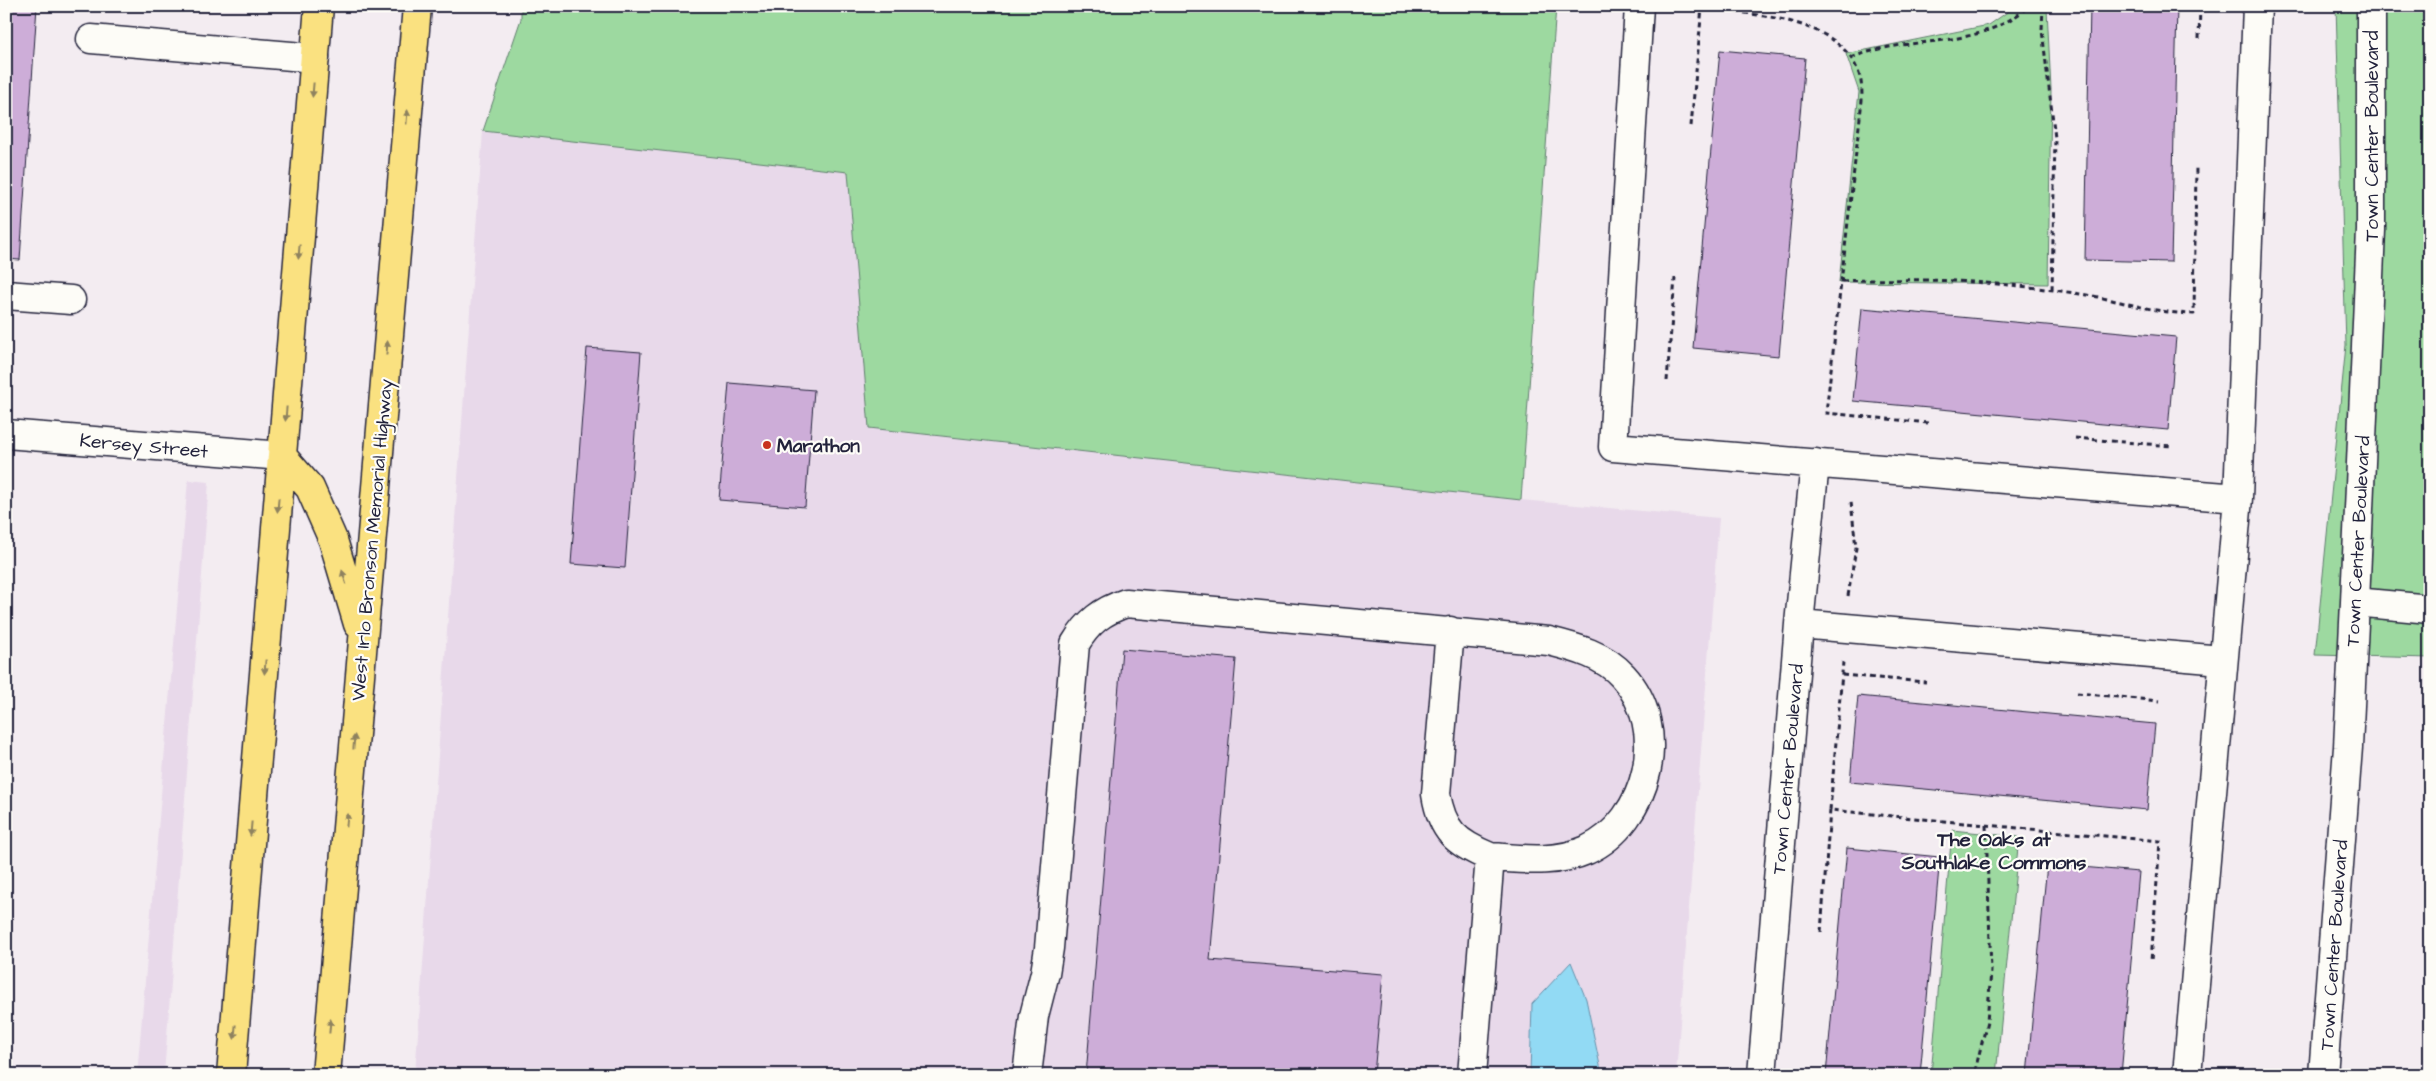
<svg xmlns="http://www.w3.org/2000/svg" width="2436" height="1081" font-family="'Architects Daughter',sans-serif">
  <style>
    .built { fill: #e8d9ea }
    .green { fill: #9dd9a0; stroke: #607e6e }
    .water { fill: #92daf4; stroke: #6590aa }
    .building { fill: #cdadd8; stroke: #22223b }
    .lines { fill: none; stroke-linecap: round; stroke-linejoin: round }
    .minor-casing { stroke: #22223b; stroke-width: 31 }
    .highway-casing { stroke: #22223b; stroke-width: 31 }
    .path { stroke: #22223b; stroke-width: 3; stroke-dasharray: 5 4; stroke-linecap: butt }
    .minor { stroke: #fdfcf7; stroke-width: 28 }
    .highway { stroke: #fae180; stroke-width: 28 }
    .oneway { fill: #8e825e }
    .poi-dot { fill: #c8321e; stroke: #fdfcf7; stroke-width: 2 }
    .labels { text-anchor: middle; stroke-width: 4.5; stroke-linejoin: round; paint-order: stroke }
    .street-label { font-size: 19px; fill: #22223b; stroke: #fdfcf7 }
    .poi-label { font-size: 19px; font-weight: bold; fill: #22223b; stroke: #fdfcf7; text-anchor: start }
    .neighbourhood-label { font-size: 20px; font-weight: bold; fill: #22223b; stroke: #fdfcf7 }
  </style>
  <rect width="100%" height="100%" fill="#f3ecf1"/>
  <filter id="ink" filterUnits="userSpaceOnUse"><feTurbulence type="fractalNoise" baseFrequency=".02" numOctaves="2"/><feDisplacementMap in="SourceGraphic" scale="10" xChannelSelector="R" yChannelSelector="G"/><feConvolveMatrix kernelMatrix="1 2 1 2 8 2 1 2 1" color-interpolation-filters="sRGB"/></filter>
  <g filter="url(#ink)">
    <path class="built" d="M483,131l365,41 21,256 652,72 198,18 -43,557h-74l-16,-76 -54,5 -2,71h-1115z
      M188,480l21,2 -45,593h-27z"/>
    <path class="green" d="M521,6h1035l-35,494 -652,-72 -21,-256 -365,-41 38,-112z
      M2016,6l31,3 4,80 -3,195 -209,-2 20,-190 -13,-38 143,-29z
      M2336,6h94v652l-115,-3 31,-310z
      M1952,830l67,7 -23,238h-65z"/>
    <path class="water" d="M1571,962l15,37 16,76h-72l2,-71z"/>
    <path class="building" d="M6,6h31l-17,254 -14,-1z
      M2090,6h87l-6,256 -86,-2z
      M1720,50l85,8 -26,298 -86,-8z
      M1862,308l314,29 -8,93 -315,-29z
      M587,348l54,4 -16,216 -54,-4z
      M729,383l85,7 -9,117 -86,-7z
      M1122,649l114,10 -26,301 173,14 -9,101h-288z
      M1858,696l297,28 -8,86 -297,-28z
      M1847,848l93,9 -20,218h-94z
      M2047,864l92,8 -18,203h-94z"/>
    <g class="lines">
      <defs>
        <path id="minor" d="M1639,6l-26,441 625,51
          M91,39l224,19
          M6,295l65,5
          M6,434l276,22
          M2355,602l75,7
          M1799,624l423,36
          M1450,631l-14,163c6,37 20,49 54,63
          M1027,1075l7,-59 11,-43 4,-25 26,-304c13,-22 27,-33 51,-41l423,38c28,7 55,14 74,35 48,52 26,145 -36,174 -32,14 -65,9 -97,7l-18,218
          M1762,1075l37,-451 16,-161
          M2187,1075l51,-577 19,-492
          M2323,1075l25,-328 7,-145 16,-372v-224"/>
        <path id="highway" d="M282,456l28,32 23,52 25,84
          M231,1075l88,-1069
          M326,1075l91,-1069"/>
      </defs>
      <use href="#minor" class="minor-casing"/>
      <use href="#highway" class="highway-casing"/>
      <path class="path" d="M2043,6l-1,24 13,108 -3,153
        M2199,39l1,-33
        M1851,58c63,-26 122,-4 178,-52
        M1691,126l11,-119c52,9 140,9 158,70 2,7 2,16 2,23l-36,313 102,10
        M1842,281c84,-4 167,1 251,15 36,7 63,17 101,18l2,-147
        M1667,381l8,-103
        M2075,438l97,8
        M1848,596l8,-48 -5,-47
        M1842,675l84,7
        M2077,693l83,8
        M1830,810l13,-148
        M1986,825l174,16 -9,120
        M1821,932l9,-122 156,15 5,146 -4,51 -13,53"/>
      <use href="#minor" class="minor"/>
      <use href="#highway" class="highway"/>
    </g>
    <defs><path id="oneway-solid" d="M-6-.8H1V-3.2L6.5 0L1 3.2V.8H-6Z" transform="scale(1.25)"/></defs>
    <g class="oneway">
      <use href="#oneway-solid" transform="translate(313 90) rotate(95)"/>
      <use href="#oneway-solid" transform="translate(407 117) rotate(-85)"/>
      <use href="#oneway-solid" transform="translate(299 252) rotate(95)"/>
      <use href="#oneway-solid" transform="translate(387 348) rotate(-85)"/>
      <use href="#oneway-solid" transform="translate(286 414) rotate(95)"/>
      <use href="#oneway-solid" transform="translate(278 505) rotate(95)"/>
      <use href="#oneway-solid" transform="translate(344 577) rotate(-106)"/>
      <use href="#oneway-solid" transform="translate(265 667) rotate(95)"/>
      <use href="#oneway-solid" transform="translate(354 742) rotate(-85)"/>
      <use href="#oneway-solid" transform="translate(347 820) rotate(-85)"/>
      <use href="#oneway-solid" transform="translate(251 829) rotate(95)"/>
      <use href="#oneway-solid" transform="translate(330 1026) rotate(-85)"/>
      <use href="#oneway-solid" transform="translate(235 1032) rotate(95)"/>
    </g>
  </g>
  <circle class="poi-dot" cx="767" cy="445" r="5"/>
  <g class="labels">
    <g class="street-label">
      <text transform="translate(2371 136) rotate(-90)" y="7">Town Center Boulevard</text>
      <text transform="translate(144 445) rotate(5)" y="7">Kersey Street</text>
      <text transform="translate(371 540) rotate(-85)" y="7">West Irlo Bronson Memorial Highway</text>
      <text transform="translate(2357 541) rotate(-87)" y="7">Town Center Boulevard</text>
      <text transform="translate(1787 769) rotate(-85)" y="7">Town Center Boulevard</text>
      <text transform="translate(2333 945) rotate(-86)" y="7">Town Center Boulevard</text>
    </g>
    <g class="poi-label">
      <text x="777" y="452">Marathon</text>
    </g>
    <g class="neighbourhood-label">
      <text x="1994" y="846">The Oaks at<tspan x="1994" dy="23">Southlake Commons</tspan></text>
    </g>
  </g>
  <rect width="2436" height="1081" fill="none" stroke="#fdfcf7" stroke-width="25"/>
  <rect x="12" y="12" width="2411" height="1056" fill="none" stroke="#22223b" stroke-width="2" filter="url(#ink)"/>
</svg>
